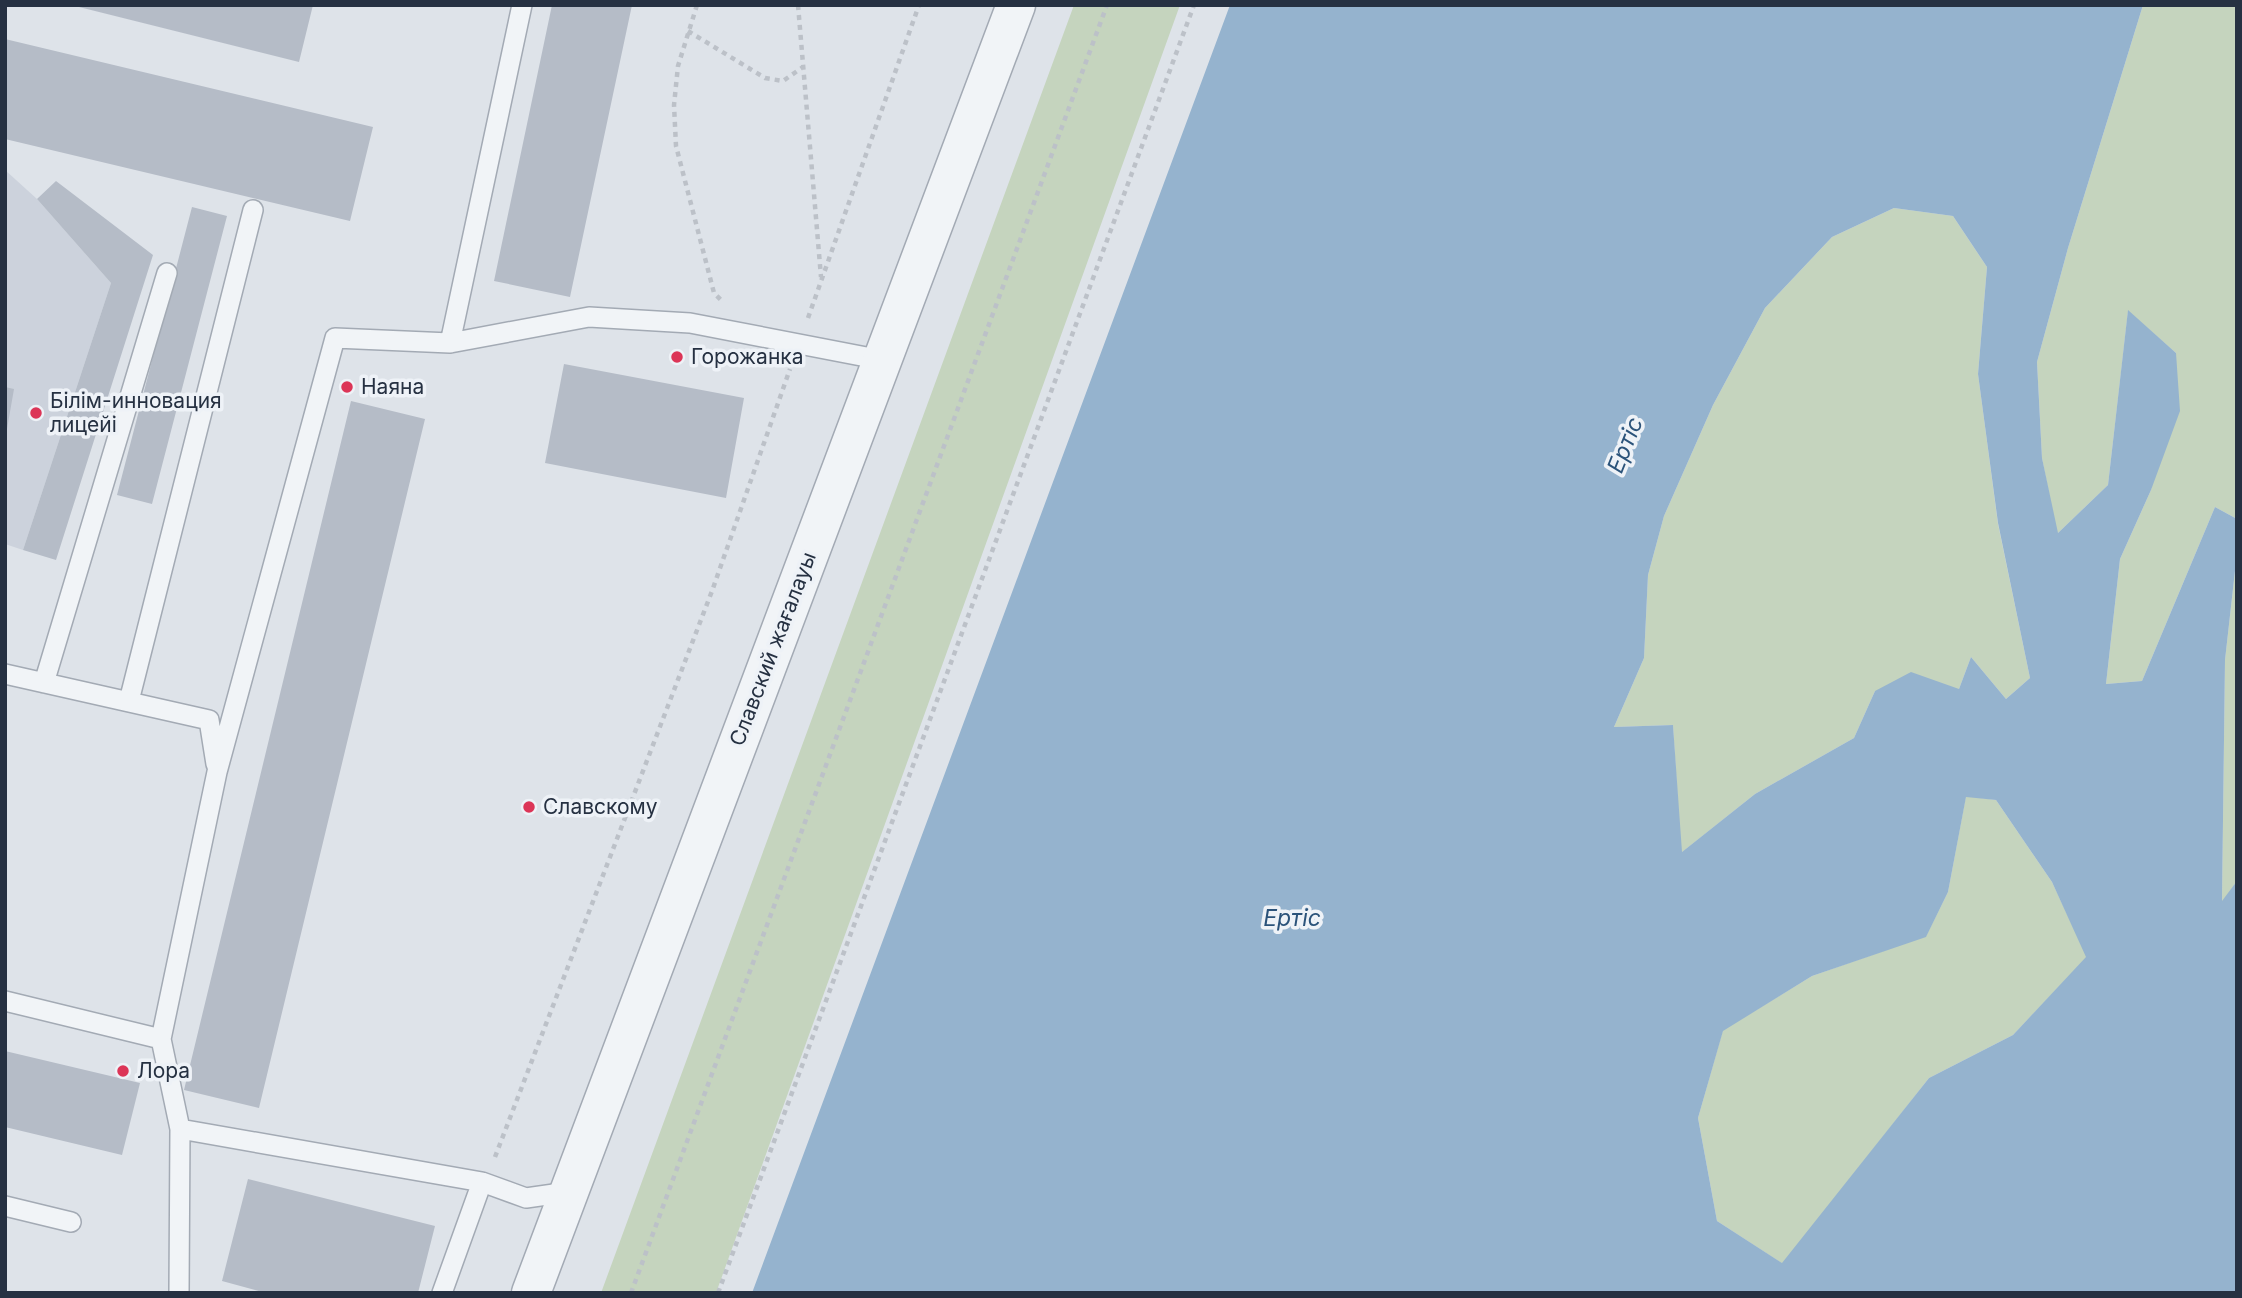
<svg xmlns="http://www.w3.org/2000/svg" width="2242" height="1298" font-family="Inter,sans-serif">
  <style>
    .built { fill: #ccd2dc }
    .green { fill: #c5d4be }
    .water { fill: #95b3ce; fill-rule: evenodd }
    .building { fill: #b5bcc7 }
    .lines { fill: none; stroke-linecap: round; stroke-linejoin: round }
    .service-casing { stroke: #a3aab4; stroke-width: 22 }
    .tertiary-casing { stroke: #a3aab4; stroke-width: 41 }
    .path { stroke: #bcc1c8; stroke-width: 4.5; stroke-dasharray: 5 5; stroke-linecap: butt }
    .service { stroke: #f1f4f7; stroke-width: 19 }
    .tertiary { stroke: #f1f4f7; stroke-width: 38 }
    .poi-dot { fill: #dc3557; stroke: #eef2f7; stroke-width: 2.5 }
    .labels { text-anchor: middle; stroke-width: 7; stroke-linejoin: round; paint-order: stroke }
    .poi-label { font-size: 21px; fill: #263142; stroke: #eef2f7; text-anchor: start }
    .street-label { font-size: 21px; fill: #263142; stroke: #eef2f7 }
    .water-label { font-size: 23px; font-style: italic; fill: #2b537a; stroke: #eef2f7 }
  </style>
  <rect width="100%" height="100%" fill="#dee3e9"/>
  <path class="built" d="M5,170l32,29 74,84 -88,267 -18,-6z"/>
  <path class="green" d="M1074,5h106l-464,1288h-115z
    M2143,5h94v514l-22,-12 -73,174 -36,3 14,-125 31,-69 25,-137 -48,-42 -20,174 -51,49 -15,-76 -5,-96 31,-114z
    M1894,208l59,8 34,51 -9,107 20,150 32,154 -24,21 -35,-42 -12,32 -84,2 -21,47 -99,56 -74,59 -8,-128 -59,2 30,-69 4,-83 16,-59 49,-111 52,-97 67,-71z
    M2237,553v328l-15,22 3,-243z
    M1966,796l30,4 56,82 35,75 -74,78 -84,43 -146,186 -66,-43 -19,-103 25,-88 89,-54 114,-40 22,-44z"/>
  <path class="water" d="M1230,5h913l-75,243 -31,114 5,96 16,75 50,-48 20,-175 48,43 4,58 -29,79 -31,69 -14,125 36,-3 73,-174 22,12v34l-12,107 -3,241 15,-20v412h-1485zM1894,208l59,8 34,51 -9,107 20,149 32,155 -24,21 -35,-42 -12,32 -48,-17 -36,19 -21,47 -99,56 -73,58 -9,-127 -59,2 30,-69 4,-83 16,-59 49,-111 52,-97 67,-71zM1966,797l30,3 56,82 34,75 -73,78 -84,43 -147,185 -65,-42 -19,-103 25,-87 89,-55 114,-39 22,-45z"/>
  <path class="building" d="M71,5h242l-14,57z
    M552,5h80l-62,292 -76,-16z
    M5,39l368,88 -23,94 -345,-82z
    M56,181l97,74 -97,305 -33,-10 88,-267 -74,-84z
    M192,207l35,9 -75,288 -35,-9z
    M564,364l180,34 -18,100 -181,-35z
    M5,387l9,2 -7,40h-2z
    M351,401l74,18 -166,689 -75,-18z
    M5,1051l135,32 -18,72 -117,-28z
    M248,1179l187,47 -17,67h-152l-44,-12z"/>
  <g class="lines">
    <defs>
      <path id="service" d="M450,343l72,-338
        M5,674l204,46 7,44
        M44,683l123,-410
        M129,701l124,-491
        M5,1001l156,38 56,-267 118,-434 115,5 139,-26 101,6 192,37
        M161,1039l19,90 302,53 44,16 42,-6
        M5,1206l66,16
        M179,1293l1,-164
        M442,1293l40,-111"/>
      <path id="tertiary" d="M531,1293l485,-1288"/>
    </defs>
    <use href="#service" class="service-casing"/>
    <use href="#tertiary" class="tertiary-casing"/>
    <path class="path" d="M697,5l-19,61 -4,39 2,41 38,147 8,8
      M798,5l23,272
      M688,31l77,47 18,3 20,-14
      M808,318l111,-313
      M495,1157l217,-566 78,-222
      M631,1293l476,-1288
      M718,1293l476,-1288"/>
    <use href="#service" class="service"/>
    <use href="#tertiary" class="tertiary"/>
  </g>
  <g class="poi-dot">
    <circle cx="677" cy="357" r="7"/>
    <circle cx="347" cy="387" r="7"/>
    <circle cx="36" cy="413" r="7"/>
    <circle cx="529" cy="807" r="7"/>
    <circle cx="123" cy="1071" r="7"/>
  </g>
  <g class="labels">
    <g class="poi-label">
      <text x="691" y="364">Горожанка</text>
      <text x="361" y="394">Наяна</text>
      <text x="50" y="408">Білім-инновация<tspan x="50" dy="24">лицейі</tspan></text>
      <text x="543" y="814">Славскому</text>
      <text x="137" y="1078">Лора</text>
    </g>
    <g class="street-label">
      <text transform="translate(773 649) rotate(-69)" y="7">Славский жағалауы</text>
    </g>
    <g class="water-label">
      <text transform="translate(1625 445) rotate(-68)" y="8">Ертіс</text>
      <text x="1292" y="926">Ертіс</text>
    </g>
  </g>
  <rect width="2242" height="1298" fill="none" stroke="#263142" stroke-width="14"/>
</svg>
